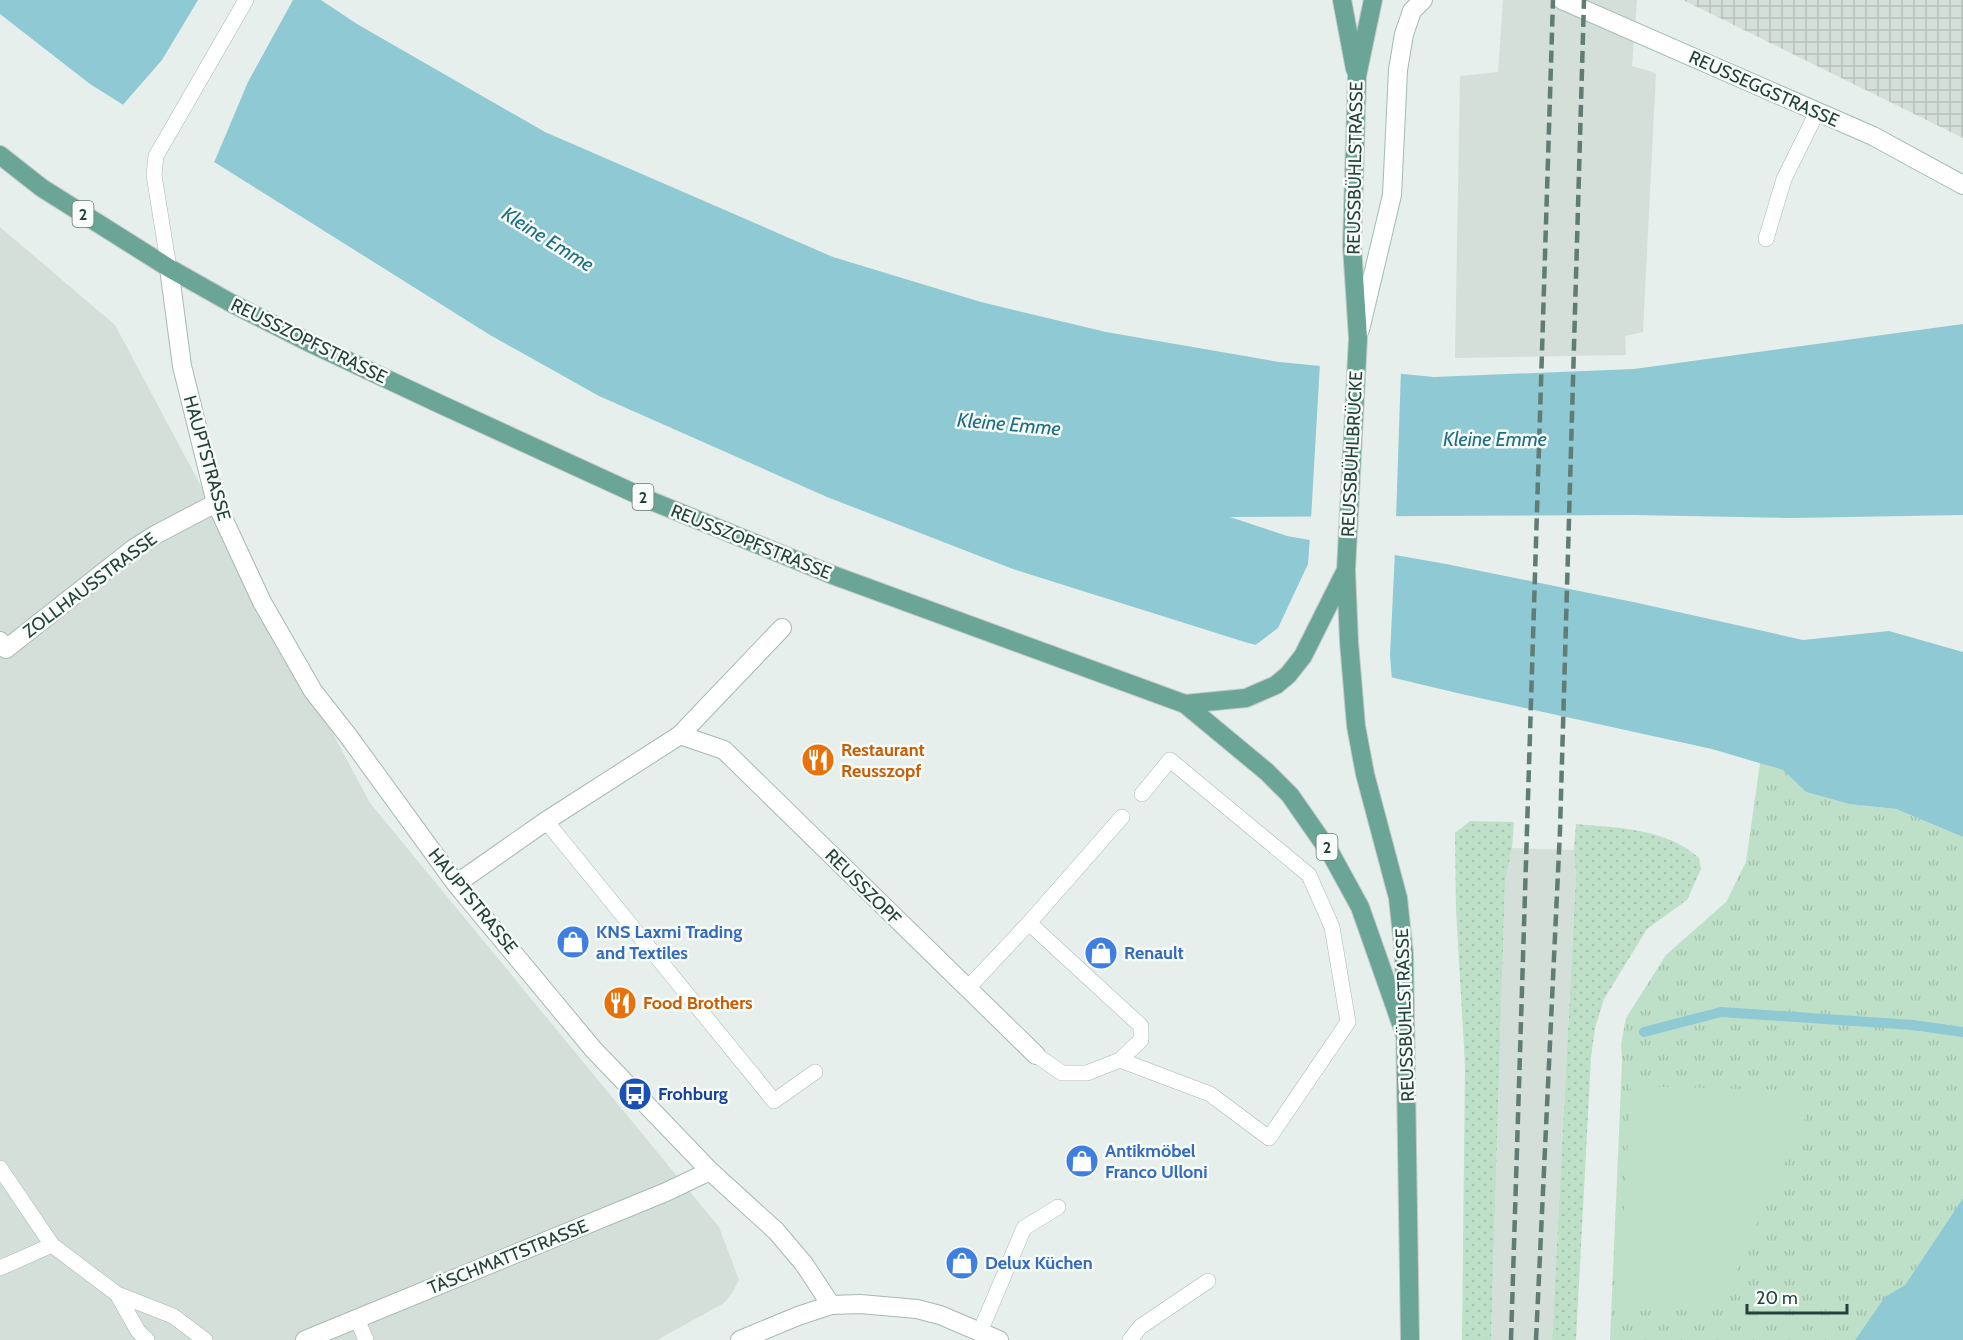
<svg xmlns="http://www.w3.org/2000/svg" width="1963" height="1340" font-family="Cabin,sans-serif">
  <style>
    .built { fill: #d4dfda }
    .industrial { fill: url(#industrial-grid) }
    .grass { fill: url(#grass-dots) }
    .park { fill: url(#park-tufts) }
    .pitch { fill: #bfe0c8 }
    .water { fill: #8ec9d4 }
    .pier { fill: #e6efeb }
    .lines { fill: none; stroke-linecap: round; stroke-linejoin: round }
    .stream { stroke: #8ec9d4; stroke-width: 10 }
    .service-casing { stroke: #a8b8b2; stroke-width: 16 }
    .minor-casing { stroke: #a8b8b2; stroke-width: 20 }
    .tertiary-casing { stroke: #a8b8b2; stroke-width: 20 }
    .secondary-casing { stroke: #a4bbb3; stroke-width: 20 }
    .primary-casing { stroke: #c2cac8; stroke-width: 20 }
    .service { stroke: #fff; stroke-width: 15 }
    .minor { stroke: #fff; stroke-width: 18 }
    .tertiary { stroke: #fff; stroke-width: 18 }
    .secondary { stroke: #fff; stroke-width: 18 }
    .primary { stroke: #6aa596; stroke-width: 18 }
    .rail { stroke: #5f7d75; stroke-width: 4.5; stroke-dasharray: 12 6; stroke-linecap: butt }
    .labels { text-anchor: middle; stroke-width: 5; stroke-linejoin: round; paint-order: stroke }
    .shield { fill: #f7fbf9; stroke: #637a73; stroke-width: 1.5 }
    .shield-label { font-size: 16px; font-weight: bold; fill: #24423a }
    .street-label { font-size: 18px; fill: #24423a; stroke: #f7fbf9 }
    .food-label { font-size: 18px; font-weight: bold; fill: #c56008; stroke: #f7fbf9; text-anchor: start }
    .shop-label { font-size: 18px; font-weight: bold; fill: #366cbe; stroke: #f7fbf9; text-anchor: start }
    .transit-label { font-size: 18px; font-weight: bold; fill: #164399; stroke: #f7fbf9; text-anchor: start }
    .water-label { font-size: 20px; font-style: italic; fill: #1c6f80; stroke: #f7fbf9 }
  </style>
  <defs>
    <pattern id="industrial-grid" width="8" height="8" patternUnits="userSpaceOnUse" patternTransform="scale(1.5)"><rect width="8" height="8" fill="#d4dfda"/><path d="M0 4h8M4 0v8" fill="none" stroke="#b6c1bc"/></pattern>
    <pattern id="grass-dots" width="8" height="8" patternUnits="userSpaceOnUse" patternTransform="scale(1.5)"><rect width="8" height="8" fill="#bfe0c8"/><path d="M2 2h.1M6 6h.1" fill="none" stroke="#a4c1ad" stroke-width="1.8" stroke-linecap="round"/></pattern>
    <pattern id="park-tufts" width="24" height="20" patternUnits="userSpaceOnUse" patternTransform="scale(1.5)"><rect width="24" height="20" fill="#bfe0c8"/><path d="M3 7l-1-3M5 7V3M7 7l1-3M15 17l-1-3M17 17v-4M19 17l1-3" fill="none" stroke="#a4c1ad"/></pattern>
  </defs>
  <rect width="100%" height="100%" fill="#e6efeb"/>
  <path class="built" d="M1503,0h134l-5,66 24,7 -13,259 -18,4 1,19 -171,3 5,-282 38,-4z
    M0,227l115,98 255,478 349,424 20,53 -7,13 -8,10 -67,37h-657z
    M1512,848l62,2 2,25 -24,465h-61l14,-458z"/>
  <path class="industrial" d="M1683,0h280v138z"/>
  <path class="grass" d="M1470,821l44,1 -2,26 -7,34 -14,458h-29l3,-275 -9,-156 -1,-76z
    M1576,824c41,4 90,4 123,34l2,11 -14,31 -40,29 -43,70 -9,29 -4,30 -15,282h-24l24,-465 -2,-25z"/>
  <path class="park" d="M1760,763l23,7 23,22 43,12 47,5 67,28v361l-58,87 -20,13 -30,42h-245l12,-278 -1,-18 5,-26 40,-63 60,-53 20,-40z"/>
  <path class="pitch" d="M1631,1086l159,4 21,15 -93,204 -100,1z"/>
  <path class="water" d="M0,0h321l36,24 188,108 288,125 148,45 125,30 173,30 155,15 200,-8 329,-45v191l-173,3 -156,-3 -404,2 57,19 159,28 192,39 165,37 86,-9 74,21v185l-67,-28 -47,-5 -43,-12 -23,-22 -71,-21 -255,-56 -209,-50 -235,-74 -186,-72 -228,-101 -109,-61 -400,-251 -90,-70z
    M1963,1198v142h-108l30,-43 20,-12z"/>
  <path class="pier" d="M198,0h95l-45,82 -35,83 -92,-58 41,-47z
    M1320,363l81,7 -5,149h-85z
    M1310,537l85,15 -5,103 2,25 -139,-33 25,-19 30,-64z"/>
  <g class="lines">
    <path class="stream" d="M1644,1032l77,-20 192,13 50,7"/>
    <defs>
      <path id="service" d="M1766,239l18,-60 33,-67
        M169,268l-15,-93 2,-19 90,-156
        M546,821l228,280 41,-29
        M1029,923l112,103v14l-21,20 -33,13h-25l-26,-18
        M967,989l62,-66 93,-106
        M1120,1060l90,34 59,44 79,-116 -16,-95 -23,-52 -139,-115 -28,34
        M0,1168l52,77 65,49 56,22 32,24
        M0,1268l52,-23
        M117,1294l21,37 9,9
        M357,1319l9,21
        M980,1332l44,-104 34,-21
        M1130,1340l10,-13 68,-46"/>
      <path id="minor" d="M169,268l13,98 34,137 46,99 51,89 36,46 107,147 137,165 117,122 66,60 28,33 27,41
        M0,641l6,8 127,-100 22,-14 61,-32
        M680,735l44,15 312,305
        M456,884l90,-63 134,-86 102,-107
        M305,1340l361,-148 44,-21"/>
      <path id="tertiary" d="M740,1340l58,-24 33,-11 29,-1 57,5 23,6 59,25"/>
      <path id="secondary" d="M1562,0l311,136 90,49
        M1360,330l32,-135 6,-125 6,-36 8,-23 11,-11"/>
      <path id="primary" d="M1342,0l13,69
        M1373,0l-16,76 -5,170 6,92 -12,232 3,72 7,84 9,48 33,124 6,56 6,386
        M0,155l42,33 127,80 62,35 79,40 132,62 207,95 181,74 355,130 82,68 23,23 41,59 29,53 45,128
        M1185,704l61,-6 30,-13 12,-10 15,-19 42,-84"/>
    </defs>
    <use href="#service" class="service-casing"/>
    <use href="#minor" class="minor-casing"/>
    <use href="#tertiary" class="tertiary-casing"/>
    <use href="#secondary" class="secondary-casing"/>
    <use href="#primary" class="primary-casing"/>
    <use href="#service" class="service"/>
    <use href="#minor" class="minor"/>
    <use href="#tertiary" class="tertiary"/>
    <use href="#secondary" class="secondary"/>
    <use href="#primary" class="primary"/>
    <path class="rail" d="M1511,1340l42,-1340
      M1536,1340l24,-510 24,-830"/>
  </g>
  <defs>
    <symbol id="restaurant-disc" viewBox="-11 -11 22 22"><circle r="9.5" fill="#e8710a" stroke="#f7fbf9"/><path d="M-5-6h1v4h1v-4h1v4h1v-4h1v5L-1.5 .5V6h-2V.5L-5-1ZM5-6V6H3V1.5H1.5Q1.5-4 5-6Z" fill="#fff"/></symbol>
    <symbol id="shop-disc" viewBox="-11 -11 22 22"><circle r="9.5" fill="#3f7fe0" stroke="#f7fbf9"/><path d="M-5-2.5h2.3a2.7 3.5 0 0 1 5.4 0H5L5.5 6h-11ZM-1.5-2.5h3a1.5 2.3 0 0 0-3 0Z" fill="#fff"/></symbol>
    <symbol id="bus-disc" viewBox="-11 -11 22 22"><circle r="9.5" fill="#1a4fb4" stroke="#f7fbf9"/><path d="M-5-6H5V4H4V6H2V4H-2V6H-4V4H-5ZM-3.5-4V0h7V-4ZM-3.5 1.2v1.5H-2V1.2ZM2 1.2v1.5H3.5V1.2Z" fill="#fff"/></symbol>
  </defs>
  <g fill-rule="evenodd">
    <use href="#restaurant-disc" x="799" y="741" width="38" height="38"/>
    <use href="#shop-disc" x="554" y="923" width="38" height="38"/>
    <use href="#shop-disc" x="1082" y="934" width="38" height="38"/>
    <use href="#restaurant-disc" x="601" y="984" width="38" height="38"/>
    <use href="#bus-disc" x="616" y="1075" width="38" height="38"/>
    <use href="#shop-disc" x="1063" y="1142" width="38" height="38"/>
    <use href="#shop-disc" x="943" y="1244" width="38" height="38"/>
  </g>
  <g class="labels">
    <g class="shield">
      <rect x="72.5" y="201" width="21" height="26" rx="4.5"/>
      <rect x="632.5" y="484" width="21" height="26" rx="4.5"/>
      <rect x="1316.5" y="834" width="21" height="26" rx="4.5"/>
    </g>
    <g class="shield-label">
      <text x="83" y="220">2</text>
      <text x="643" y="503">2</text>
      <text x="1327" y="853">2</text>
    </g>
    <g class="street-label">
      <text transform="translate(1764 89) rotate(24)" y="6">REUSSEGGSTRASSE</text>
      <text transform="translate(1355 168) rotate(-89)" y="6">REUSSBÜHLSTRASSE</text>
      <text transform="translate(309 341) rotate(26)" y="6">REUSSZOPFSTRASSE</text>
      <text transform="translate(1352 454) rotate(-87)" y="6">REUSSBÜHLBRÜCKE</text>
      <text transform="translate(207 458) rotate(74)" y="6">HAUPTSTRASSE</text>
      <text transform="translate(751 542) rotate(22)" y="6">REUSSZOPFSTRASSE</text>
      <text transform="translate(90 585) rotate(-37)" y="6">ZOLLHAUSSTRASSE</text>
      <text transform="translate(863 887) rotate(45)" y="6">REUSSZOPF</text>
      <text transform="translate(473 901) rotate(51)" y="6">HAUPTSTRASSE</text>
      <text transform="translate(1405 1015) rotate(-92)" y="6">REUSSBÜHLSTRASSE</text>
      <text transform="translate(508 1257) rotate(-22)" y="6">TÄSCHMATTSTRASSE</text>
    </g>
    <g class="food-label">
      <text x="841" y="756">Restaurant<tspan x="841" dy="21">Reusszopf</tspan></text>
      <text x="643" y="1009">Food Brothers</text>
    </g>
    <g class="shop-label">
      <text x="596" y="938">KNS Laxmi Trading<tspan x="596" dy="21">and Textiles</tspan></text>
      <text x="1124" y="959">Renault</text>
      <text x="1105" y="1157">Antikmöbel<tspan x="1105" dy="21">Franco Ulloni</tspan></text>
      <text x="985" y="1269">Delux Küchen</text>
    </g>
    <g class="transit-label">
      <text x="658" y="1100">Frohburg</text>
    </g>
    <g class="water-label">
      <text transform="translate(548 239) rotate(32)" y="7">Kleine Emme</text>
      <text transform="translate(1009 424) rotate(5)" y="7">Kleine Emme</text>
      <text x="1495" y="446">Kleine Emme</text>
    </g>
  </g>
  <path d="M1747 1304v9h100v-9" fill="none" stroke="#24423a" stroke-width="3"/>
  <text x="1756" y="1304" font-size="18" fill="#24423a" stroke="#f7fbf9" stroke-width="4.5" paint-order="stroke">20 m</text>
</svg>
